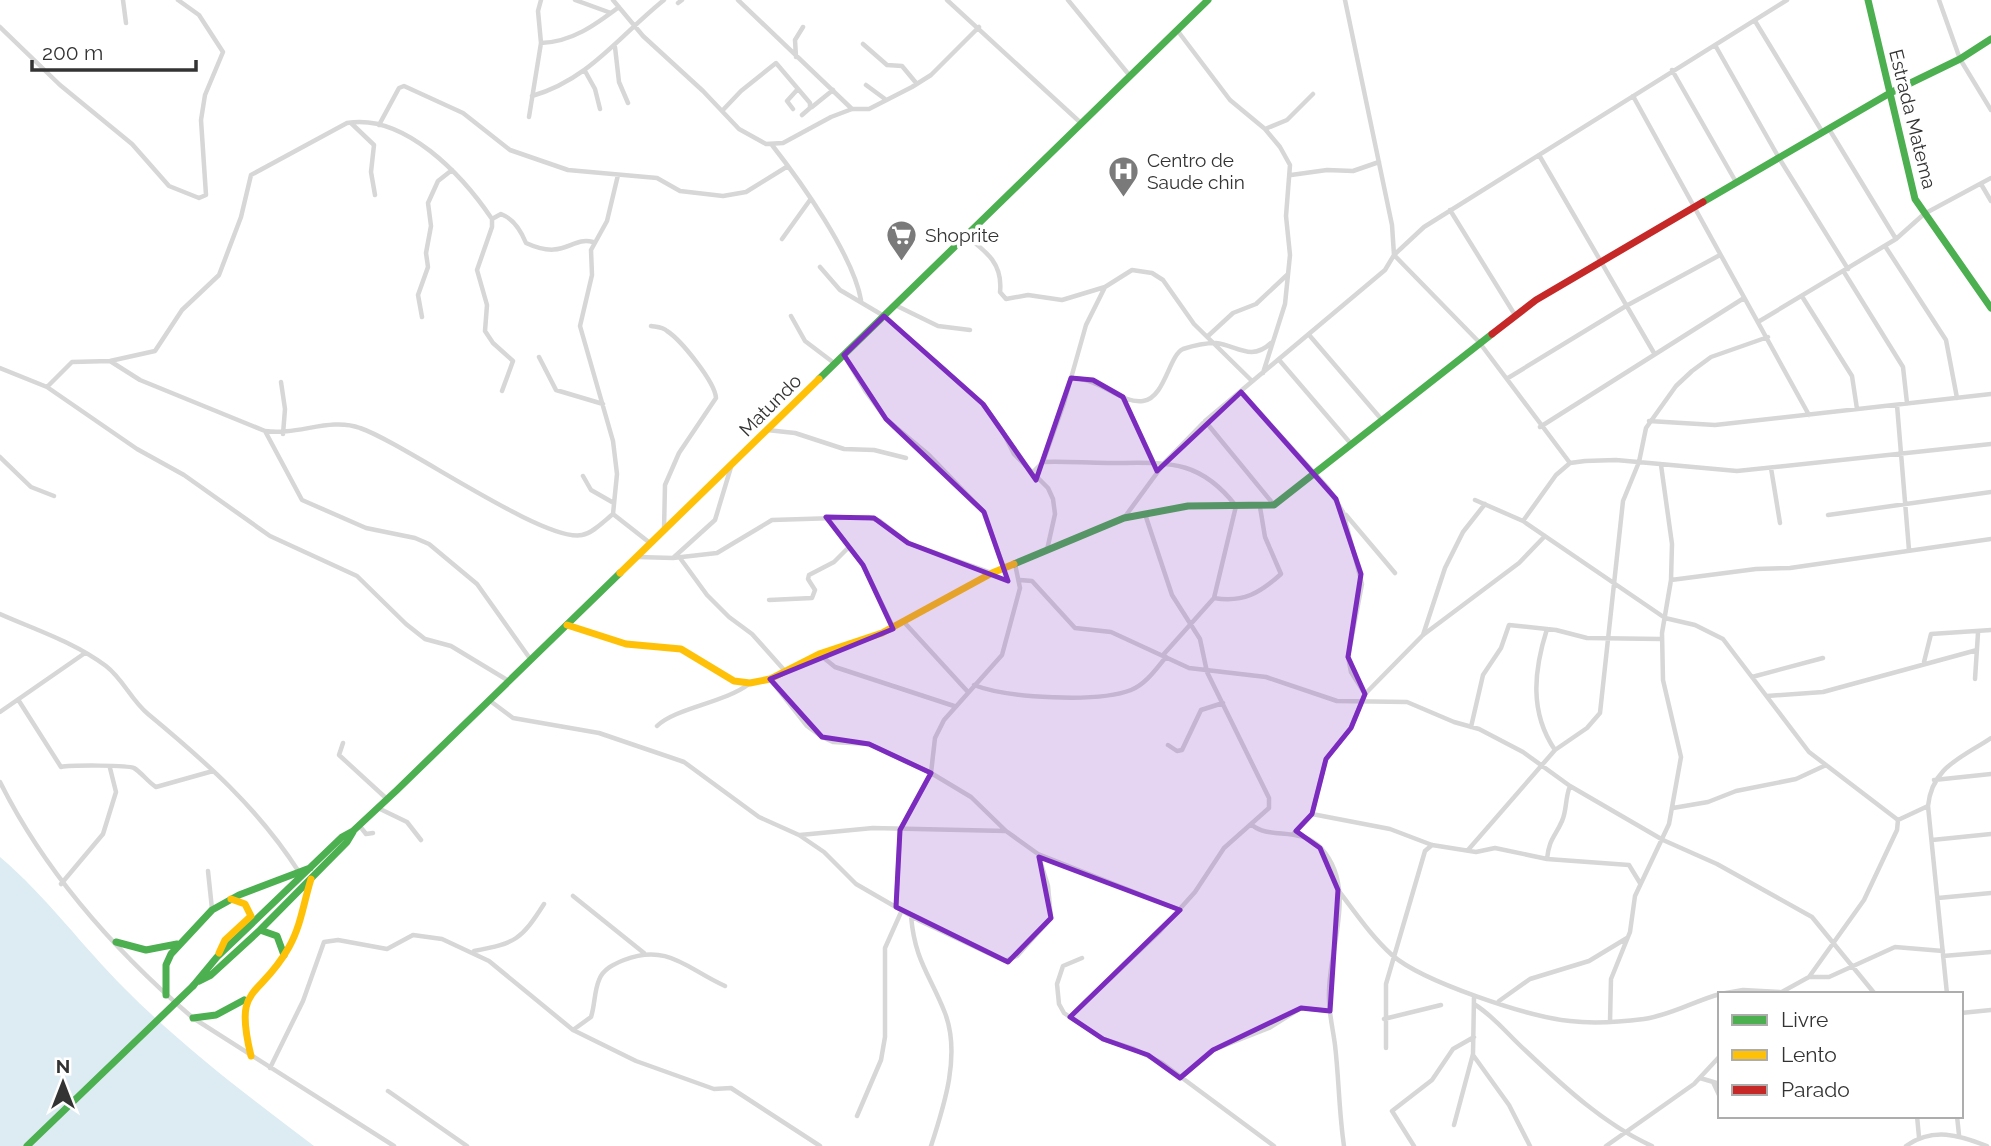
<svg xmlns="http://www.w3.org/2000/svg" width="1991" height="1146" font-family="Raleway,sans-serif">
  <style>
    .water { fill: #ddebf3 }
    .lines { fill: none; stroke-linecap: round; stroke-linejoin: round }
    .street { stroke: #d7d7d7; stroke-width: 4.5 }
    .fast { stroke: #4caf50; stroke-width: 7 }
    .slow { stroke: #ffc107; stroke-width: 7 }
    .jam { stroke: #c62828; stroke-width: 7 }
    .fast-bridge { stroke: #4caf50; stroke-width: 7 }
    .marked { fill: #7b2cbf; fill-opacity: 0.2; stroke: #7b2cbf; stroke-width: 5; stroke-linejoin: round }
    .labels { text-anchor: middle; stroke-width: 7; stroke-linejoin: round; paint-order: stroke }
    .street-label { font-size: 19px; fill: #333; stroke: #fff }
    .poi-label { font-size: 19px; fill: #333; stroke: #fff; text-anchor: start }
  </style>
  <rect width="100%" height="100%" fill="#fff"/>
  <path class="water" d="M0,857c47,40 82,89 125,132 58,58 124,108 189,157h-314z"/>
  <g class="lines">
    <path class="street" d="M123,0l3,23
      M575,0l36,13
      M613,0l30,36 60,55 36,38 27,15 17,-1 48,-26 21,-8h17l43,-22 19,-12 48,-48
      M738,0l114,109
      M947,0l135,124
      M1068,0l62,76
      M1345,0l47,225 2,30 85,87 91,121
      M1939,0l21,59 31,51
      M678,3l4,-3
      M1755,21l68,112
      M0,27l60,58 72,59 37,42 30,12 7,-3 -5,-75 4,-25 18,-43 -24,-37 -21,-15
      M1177,30l53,70 35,29 15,18 10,18 -4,51 4,39 -5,49 -22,69
      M541,43c31,-1 54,-18 78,-36
      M863,44l24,21 15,1 15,18
      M1715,45l64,113 69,111
      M615,47l4,35 9,21
      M796,57l-1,-17 8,-13
      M1672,70l64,112
      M585,71l10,18 5,20
      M866,85l19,14
      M532,96c57,-16 88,-61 132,-96
      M1633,96l176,319
      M812,107l21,-17
      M793,109l-6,-8 10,-11
      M722,111l19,-20 35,-28 34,40v5l-8,7
      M529,117l12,-74 -3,-32 3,-11
      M351,123l23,22 -3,27 4,23
      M379,125l20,-37 5,-2 59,27 47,37 58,20 89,8 23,13 43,5 23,-4 42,-26
      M1265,129l22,-9 26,-26
      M1829,129l67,110
      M772,145c29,37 81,110 89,155
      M1539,155l115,198
      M618,175l-11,46 -16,29 1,25 -12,51 33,115 4,33 -4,40 37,29
      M1291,175l36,-5 26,1 26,-9
      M1981,184l10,17
      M1450,210l65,105
      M492,219l9,-5c13,5 20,17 25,29 39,18 45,-7 67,-1
      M966,236c21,16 37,28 34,56l6,7 22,-4 34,5 43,-13
      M782,239l28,-39
      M1885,246l61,94 11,58
      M820,267l20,23 44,26 99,88 20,28 11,22 34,34 5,11 2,15 -8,36
      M1844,272l59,95 4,36
      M1803,298l49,78 5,33
      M895,305l43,21 32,4
      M791,316l14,25 29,22
      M422,317l-4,-22 10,-28 -2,-14 5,-27 -3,-23 10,-22 14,-11
      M1758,322l138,-83 28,-25 67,-36
      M651,326c5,1 12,1 16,5 14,9 48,51 49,67l-37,55 -14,32 -1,45
      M1208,336l25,-23 23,-9 31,-29
      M1310,336l72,84
      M844,355l22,37 20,27 43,36 54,56 21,57
      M539,357l17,33 47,14
      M110,361l30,19 125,51 37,69 64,28 49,10 14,6 48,40 54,76
      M1280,361l72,84
      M0,368l47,19 90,62 47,26 86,61 87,40 49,48 19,15 26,7 58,35
      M1071,378c30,0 49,26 72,23 22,-3 26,-46 40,-52 9,-3 23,-6 33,-6 20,2 35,19 55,0
      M1508,378l118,-72 94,-51
      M281,382l4,27 -2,25
      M47,387l25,-25 38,-1 45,-10 27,-41 37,-35 22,-58 10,-42 96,-52c58,-10 116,53 145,96v8l-15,43 10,35 -2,26 8,12 20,18 -11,30
      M1241,392l87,96 15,24 19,72 -14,73 3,15 14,22
      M1123,398l30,63
      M1897,405l12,145
      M1205,421l69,84
      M1649,421l66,4 276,-31
      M1540,427l204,-129
      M767,430l28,3 49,16 30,1 32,8
      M265,431c32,5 65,-14 95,-3 44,15 184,115 222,107 11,-2 22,-14 31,-21
      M0,457l31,30 23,9
      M1043,462c22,-1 43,1 65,1 57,0 90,-6 128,43l-22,92 -51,57
      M1771,468l9,55
      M1033,472l10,-10 21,-59 22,-78 19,-38 27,-17 20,3 11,7 31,44 58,57
      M583,476l8,14 21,12
      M1475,500l48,21 142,97 30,7 28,14 86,113 89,68 30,-14
      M1346,515l49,58
      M1828,515l163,-23
      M827,518l36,47 30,62
      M1124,518l41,-56 40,-41 180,-151 9,-15 30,-28 363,-227
      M1523,521l33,-46 14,-12 15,-2 31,-1 121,11 254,-27
      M638,557l35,1 42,-38 16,-53
      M673,558l44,-5 55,-33 96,-3 12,4 28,22 84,30
      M680,558l27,37 22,22 23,17 33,37
      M1020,580l12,1 43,47 36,4 78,36 77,9 71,24 70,1 47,20 25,7 44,23 47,34 93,54 54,24 95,53 63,77
      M1671,580l85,-11 34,-1 201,-29
      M1214,598c29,5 46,-5 67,-24l-16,-37 -5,-30
      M769,600l43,-2 3,-8 -7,-11 1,-4 25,-13 14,-14
      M0,614c36,16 74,28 106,52 17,13 25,34 42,48 58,48 110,94 151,158
      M903,621l65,71
      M1547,629c-13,41 -18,83 8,121
      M1423,635l22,-67 18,-36 22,-28
      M819,654l16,13 119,39
      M1924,662l7,-28 60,-4
      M1752,677l71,-19
      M770,679l37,47 15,11 11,5 36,2 62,29 40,24 35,34 32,23 142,56
      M1975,679l3,-46
      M974,685c33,13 124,18 157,5 15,-6 25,-21 35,-33
      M1767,696l56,-4 154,-42
      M489,700l24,18 86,15 85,29 75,55 40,18 25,17 32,32 64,37 85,40 12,-5 34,-38 -3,-32 -10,-32
      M19,701l42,66c10,-2 67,-2 73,1 8,5 14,14 22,19l57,-16
      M0,712l85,-59
      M657,726c18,-18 67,-23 92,-42
      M1471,727l12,-52 18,-27 8,-23 47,5 31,8 74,1
      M343,743l-4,12 48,44
      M1168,745l9,6 5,-1 19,-40 22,-7
      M1934,780l57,-6
      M0,782c46,92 115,169 193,236l201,128
      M378,808l29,14 14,18
      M1673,808l35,-6 28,-11 60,-12 28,-13
      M1312,814l78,15 42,16 44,7 19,-4 52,11 82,6 11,18
      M359,825l7,9 7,-1
      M1252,825c18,15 48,1 69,23 38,42 6,102 8,150 0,16 4,31 6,47 4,34 4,68 9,101
      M1294,833l18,-19 14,-55 25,-31 14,-34 58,-59 96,-72 26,-27
      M800,835l73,-7 133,3
      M1932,840l59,-6
      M1468,850l87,-100 32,-22 13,-15 23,-212 16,-39 7,-34 30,-42 16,-15 19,-14 57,-20
      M1547,859c2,-20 8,-22 15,-38 5,-11 3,-23 8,-35
      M208,871l4,38
      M61,884l42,-50 13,-42 -6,-24
      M1338,890c17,22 33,46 54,65 31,27 137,62 178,66 25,3 50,1 74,-2 28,-4 50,-18 76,-25
      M573,896l71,57
      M1938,898l53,-5
      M896,907l4,-77 31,-57 4,-35 9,-18 58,-65 18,-67 -5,-24
      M911,916c4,45 18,57 34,97 16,42 -1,93 -14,133
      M474,951c42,-8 47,-11 70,-47
      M1943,956l48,-4
      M1082,958l-19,8 -6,18 2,20 5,9 39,26 31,10 28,14 112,83
      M1809,977h20l66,-30 48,4
      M1720,994l23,-4 37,2
      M1778,994l31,-17 55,-77 33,-70 1,-10
      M1947,994l-19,-188c4,-39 33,-48 63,-68
      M1499,1001l31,-22 59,-18 38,-23
      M1474,1004c21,13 34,31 52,47 37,35 79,74 126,95
      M1961,1013l30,-3
      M1070,1017l90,-86 35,-39 29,-44 45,-40v-10l-62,-126 -7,-33 -28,-44 -27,-81
      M1384,1019l57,-14
      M1610,1022l1,-43 19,-47 5,-36 34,-72 12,-67 -18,-77 -1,-47 9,-53 1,-36 -11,-79
      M573,1030l18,-13c4,-12 3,-25 8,-37 4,-11 15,-16 25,-20 44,-17 63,9 101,26
      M1386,1048v-64l39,-133 7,-6
      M1473,1055l36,50 21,41
      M270,1068l33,-67 21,-59 14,-2 49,9 26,-14 29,4 47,22 84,69 63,31 78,28 17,-1 89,58
      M1180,1078l33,-28 56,-22 32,-20 29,3
      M1700,1078l20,6
      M1713,1082l7,15
      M388,1091l79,55
      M857,1116l24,-56 4,-23v-89l17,-38
      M1917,1116l2,21
      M1957,1116l2,19
      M1454,1125l19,-71 1,-57
      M1414,1146l-22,-35 40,-31 21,-31 21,-12
      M1606,1146l88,-62 26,-28
      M1906,1146c27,-19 53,-11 81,0"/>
    <path class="fast" d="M1868,0l47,199 76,109
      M1703,202l187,-109 70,-34 31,-20
      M819,379l389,-379
      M1014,564l110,-46 64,-12 86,-1 218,-171
      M260,930l17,6 7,19
      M116,942l30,8 31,-6
      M199,981l12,-6 49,-45 87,-88 6,-10
      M193,986l24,-29 125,-120 11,-6 44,-41 223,-217
      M166,995v-30l5,-11 41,-44 27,-15 71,-27
      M193,1018l23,-3 28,-15"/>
    <path class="slow" d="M620,573l199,-194
      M567,625l59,19 55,5 53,32 16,2 20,-4 49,-25 63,-21 110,-60 22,-9
      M219,953l6,-13 26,-24 -6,-12 -14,-5
      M251,1056c-18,-74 8,-55 38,-109 12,-21 15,-46 22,-68"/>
    <path class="jam" d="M1492,334l44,-34 167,-98"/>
    <path class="fast-bridge" d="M27,1146l166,-160"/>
  </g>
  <path class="marked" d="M884,316l99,88 53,76 35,-102 22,2 30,17 34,74 84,-79 95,107 25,75 -13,83 17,37 -14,34 -25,31 -14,55 -16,17 24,17 18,42 -8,121 -29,-3 -88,42 -33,28 -32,-23 -45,-16 -33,-22 110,-107 -141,-53 12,61 -43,44 -112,-55 4,-77 31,-57 -62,-29 -47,-7 -52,-58 123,-50 -30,-64 -37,-48 48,1 34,25 100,38 -24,-69 -98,-93 -42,-64z"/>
  <defs>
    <symbol id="hospital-pin" viewBox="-11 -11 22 30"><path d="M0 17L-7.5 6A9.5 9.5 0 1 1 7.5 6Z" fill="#7a7a7a" stroke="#fff"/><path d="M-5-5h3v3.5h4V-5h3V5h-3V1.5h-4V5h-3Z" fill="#fff"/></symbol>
    <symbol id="supermarket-pin" viewBox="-11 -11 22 30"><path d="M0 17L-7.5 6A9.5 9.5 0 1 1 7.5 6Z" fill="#7a7a7a" stroke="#fff"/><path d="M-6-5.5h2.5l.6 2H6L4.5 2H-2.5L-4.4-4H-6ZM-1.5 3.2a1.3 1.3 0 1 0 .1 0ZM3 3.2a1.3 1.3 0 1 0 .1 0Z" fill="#fff"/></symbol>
  </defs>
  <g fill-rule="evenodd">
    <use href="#hospital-pin" x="1106" y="154" width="35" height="47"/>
    <use href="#supermarket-pin" x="884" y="218" width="35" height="47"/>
  </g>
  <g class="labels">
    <g class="street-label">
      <text transform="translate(1913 119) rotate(76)" y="7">Estrada Matema</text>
      <text transform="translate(770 405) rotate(-45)" y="7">Matundo</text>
    </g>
    <g class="poi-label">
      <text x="1147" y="167">Centro de<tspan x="1147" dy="22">Saude chin</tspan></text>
      <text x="925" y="242">Shoprite</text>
    </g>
  </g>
  <rect x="1718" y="992" width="245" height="126" fill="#ffffff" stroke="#adadad" stroke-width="2"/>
  <rect x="1732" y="1015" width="35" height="10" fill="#4caf50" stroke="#adadad" stroke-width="2"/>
  <text x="1781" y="1027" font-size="21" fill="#333333">Livre</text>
  <rect x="1732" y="1050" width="35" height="10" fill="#ffc107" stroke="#adadad" stroke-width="2"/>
  <text x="1781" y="1062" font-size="21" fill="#333333">Lento</text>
  <rect x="1732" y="1085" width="35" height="10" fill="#c62828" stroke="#adadad" stroke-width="2"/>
  <text x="1781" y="1097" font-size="21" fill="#333333">Parado</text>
  <g transform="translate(63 1083)" stroke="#ffffff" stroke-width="5" paint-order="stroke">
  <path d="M0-5L12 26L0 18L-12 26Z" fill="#333333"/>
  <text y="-10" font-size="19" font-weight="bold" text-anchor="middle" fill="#333333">N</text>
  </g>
  <path d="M32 60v10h164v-10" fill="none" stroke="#333333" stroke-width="3.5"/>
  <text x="42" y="60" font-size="21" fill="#333333" stroke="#ffffff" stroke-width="5" paint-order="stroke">200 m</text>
</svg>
